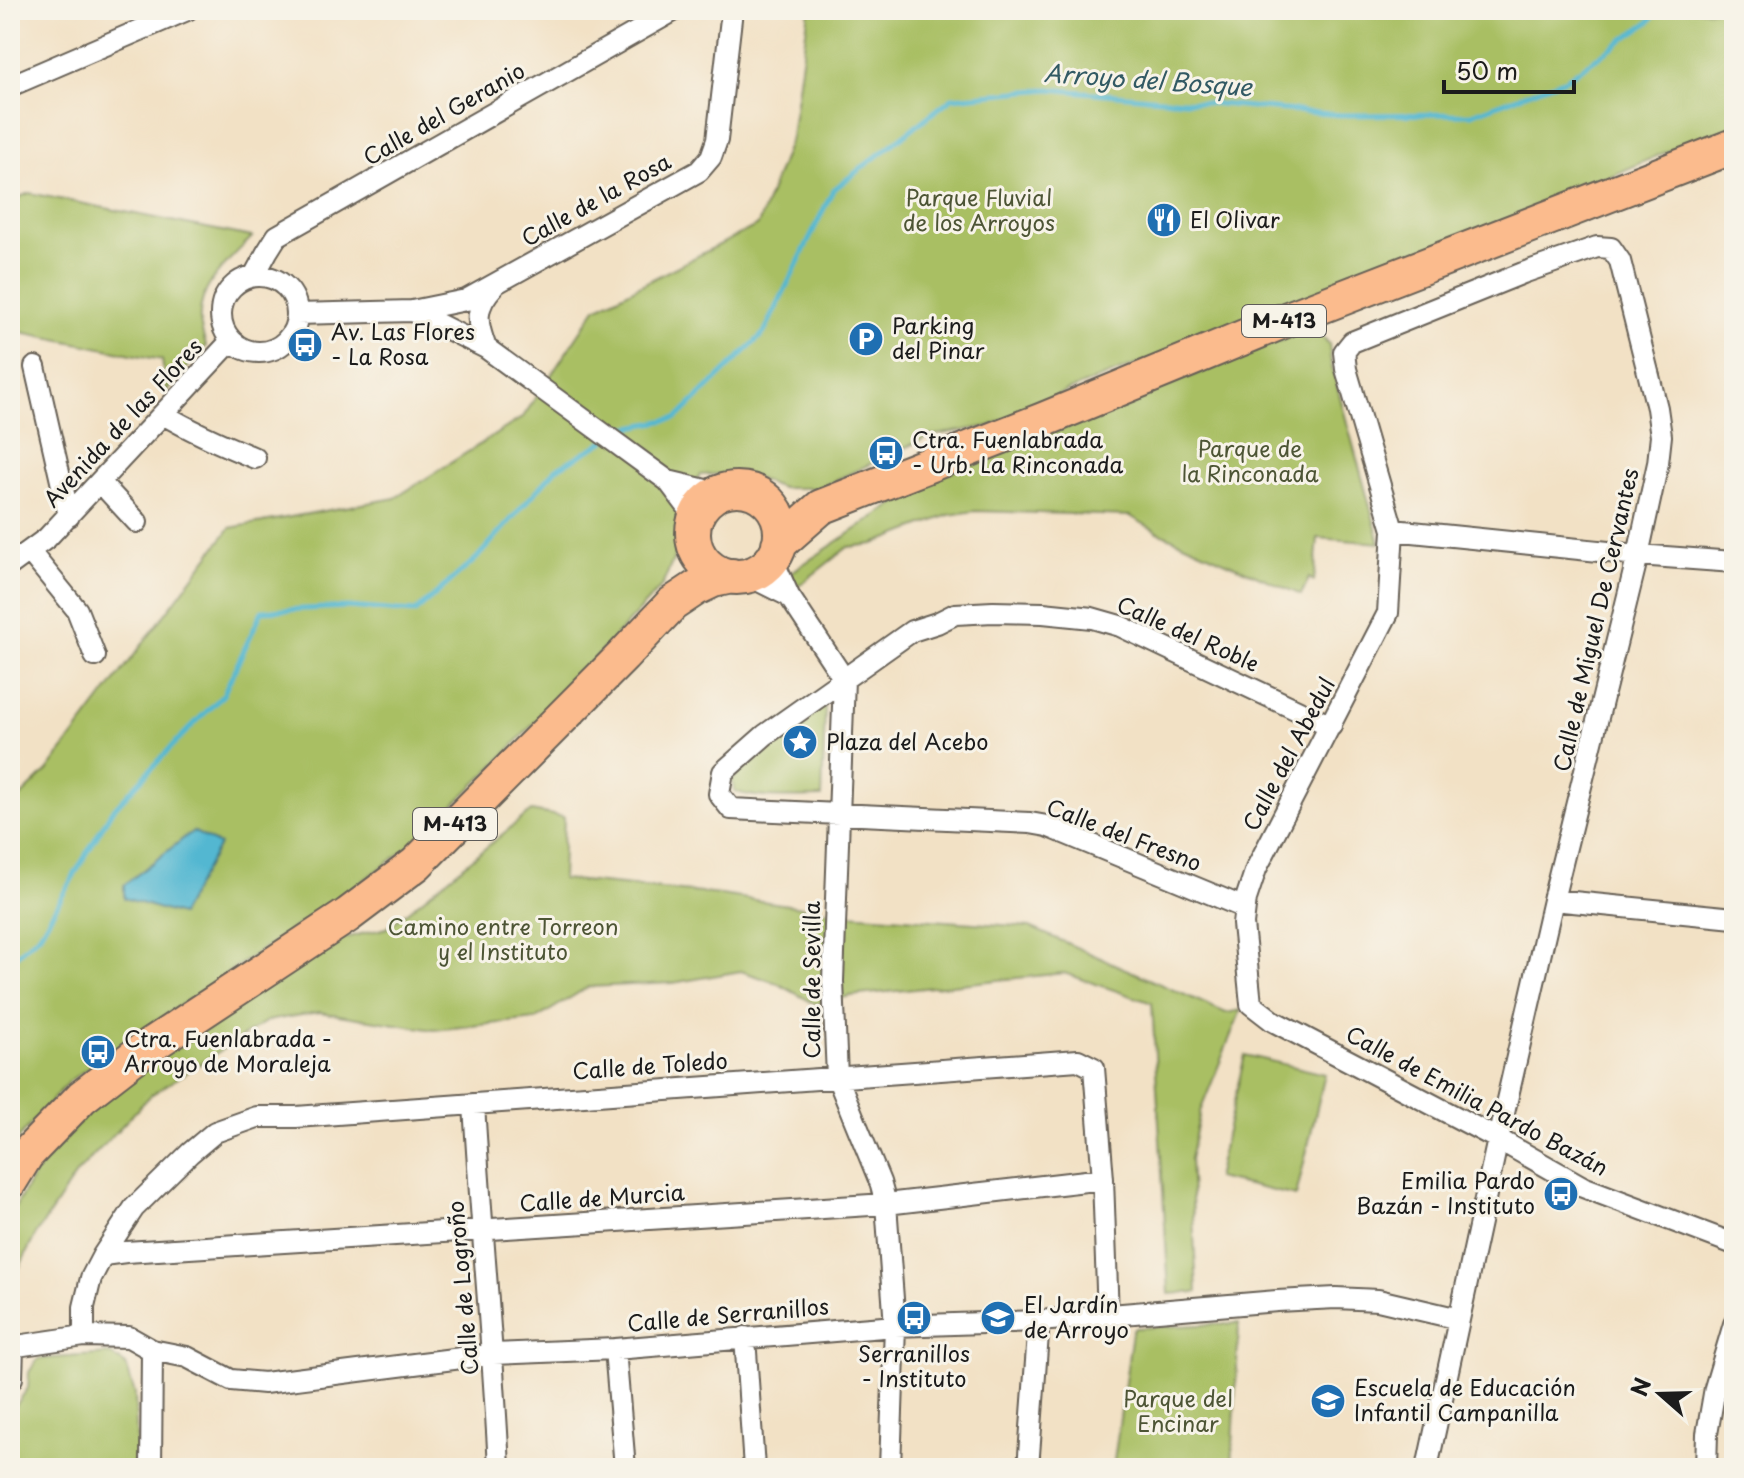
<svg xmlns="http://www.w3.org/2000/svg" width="1744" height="1478" font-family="'Playpen Sans',sans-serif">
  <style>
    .green { fill: #a9bf64; stroke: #626e40; stroke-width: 2 }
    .water { fill: #52b7d1; stroke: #376a76; stroke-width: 2 }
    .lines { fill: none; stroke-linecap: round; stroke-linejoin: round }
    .stream { stroke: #52b7d1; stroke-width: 5 }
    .street-casing { stroke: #676157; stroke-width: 24 }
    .primary-casing { stroke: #676157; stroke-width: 38 }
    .street { stroke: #fff; stroke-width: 20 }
    .primary { stroke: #fbbb8d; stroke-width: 34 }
    .labels { text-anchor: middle; stroke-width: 6; stroke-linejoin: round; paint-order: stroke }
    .shield { fill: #f7f3e8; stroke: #5e5c59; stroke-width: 2 }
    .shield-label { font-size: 20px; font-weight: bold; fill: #1c1c1c }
    .street-label { font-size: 22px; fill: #1c1c1c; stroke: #f7f3e8 }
    .park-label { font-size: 22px; fill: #4d5535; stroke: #f7f3e8 }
    .poi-label { font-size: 22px; fill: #1c1c1c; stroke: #f7f3e8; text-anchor: start }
    .water-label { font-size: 24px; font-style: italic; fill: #325a64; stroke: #f7f3e8 }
  </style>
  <rect width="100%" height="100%" fill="#f7f3e8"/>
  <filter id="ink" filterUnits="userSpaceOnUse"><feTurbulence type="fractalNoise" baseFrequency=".0125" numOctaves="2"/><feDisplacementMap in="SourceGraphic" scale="16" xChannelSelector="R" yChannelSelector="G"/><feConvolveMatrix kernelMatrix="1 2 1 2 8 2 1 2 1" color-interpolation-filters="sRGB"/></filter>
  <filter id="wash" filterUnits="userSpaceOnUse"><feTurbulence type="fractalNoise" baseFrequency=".006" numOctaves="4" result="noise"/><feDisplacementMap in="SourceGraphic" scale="32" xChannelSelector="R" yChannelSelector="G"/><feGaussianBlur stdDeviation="1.8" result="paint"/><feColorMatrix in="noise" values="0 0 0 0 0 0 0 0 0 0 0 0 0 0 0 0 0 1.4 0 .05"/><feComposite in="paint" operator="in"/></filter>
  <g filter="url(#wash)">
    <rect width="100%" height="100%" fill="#f2e1c5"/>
    <path class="green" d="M809,10h925v117l-40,13 -164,71 -214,85 -249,95 -77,35 -60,10 -111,52h-38l-38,-15 -43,2 -24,34 8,25 -22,52 -167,179 -81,78 -40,30 -305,208 -59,67v-341l37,-36 183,-243 165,-30 128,-81 73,-109 162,-83 33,-88z
      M29,193l223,44c-22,23 -55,49 -52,84 1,9 4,17 6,25l-40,46 -4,-32 -152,-30v-133l8,1z
      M1315,327l14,17 2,20 49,179 -62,-5 -4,43 -5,-3 -8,17 -143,-63 -28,-16 -155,-5 -26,4 -75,29 -26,3 -52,41 -6,-15 142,-94z
      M824,706l1,4 -3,87c-21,0 -73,3 -88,-7l-2,-9 5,-7 83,-67z
      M531,811l33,6 -2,62 159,16 127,19 182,13 196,86 15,-3 -41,102 -10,47 7,133 -28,2 -17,-291 -88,-30 -214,23 -35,8 -38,-21 -36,-12 -68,12 -85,4 -52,32 -102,11 -115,-18 -52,9 -116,74 -74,78 -42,63 -25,50v-70l23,-40 55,-64 84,-65 159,-106 56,-13z
      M1245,1055l80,19 -29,122 -80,-18z
      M1239,1323l-7,145h-119l19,-136 3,-4z
      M110,1354l16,11 9,29 2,56 -5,18h-122v-59l6,-4 12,-17 1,-16 9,-13z"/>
    <path class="water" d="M193,831l26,14 -39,70 -56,-17v-13z"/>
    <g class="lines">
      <path class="stream" d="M613,436l13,-8 51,-10 87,-85 69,-143 119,-92 97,-9 292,26 131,-1 94,-35 83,-57 9,-12
        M10,961l30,-27 71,-122 66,-71 46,-46 39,-84 85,-4 68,5 61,-53 80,-90 49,-28"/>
    </g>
  </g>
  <g filter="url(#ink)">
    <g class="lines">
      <defs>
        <path id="street" d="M10,86l177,-76
          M254,276l13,-24 10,-16 398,-226
          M221 314a38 38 0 1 1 76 0a38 38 0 1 1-76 0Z
          M412,311l54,-11 233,-129 12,-14 6,-17 15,-130
          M297,314l115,-3 74,37 182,133 28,37
          M486,348c-10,-26 -12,-41 8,-62
          M35,367l34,149
          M163,414c30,18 60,31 92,44
          M668,481l50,12
          M100,482l37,40
          M1393,530l245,25 96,7
          M30,552l47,58 18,46
          M772,558l17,38 55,83 -11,302 4,96 43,105 6,22 9,122 -5,142
          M10,565l37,-27 184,-197
          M747,575l42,21
          M1553,900l181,18
          M1245,908l-198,-82 -17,-3 -299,-14 -12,-15 4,-22 42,-37 147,-104 25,-8 18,-9 38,-2 50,1 49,5 28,8 211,100
          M474,1104c7,121 19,242 25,364
          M103,1255l23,-3 760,-48 217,-25
          M84,1336v-29l7,-29 12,-23 31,-47 56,-55 25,-21 42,-15h39l782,-57 16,8 9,111 5,137
          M745,1337l9,131
          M10,1347l74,-11 45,1 23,13 35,7 44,23 33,3 229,-29 122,-5 280,-23 144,-5 238,-20 59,-3 42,2 81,19
          M615,1349l10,119
          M10,1381l2,-3 1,-31
          M151,1468l1,-118
          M1028,1468l11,-147
          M1427,1468l71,-329 55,-239 85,-345 20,-92 3,-27 -4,-28 -37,-147 -9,-13 -14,-1 -74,26 -171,69 -8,10 2,17 47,161 -5,83 -132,256 -10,30 -3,25 8,80 22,17 225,118 85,48 151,57
          M1706,1468l1,-34 8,-46 19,-64"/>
        <path id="primary" d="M693 533a44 44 0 1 1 88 0a44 44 0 1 1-88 0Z
          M779,544l42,-37 222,-87 245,-101 446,-173
          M10,1181l16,-26 56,-58 57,-44 209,-138 68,-51 207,-208 49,-52 24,-16 17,-8 19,-4"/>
      </defs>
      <use href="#street" class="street-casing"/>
      <use href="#primary" class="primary-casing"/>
      <use href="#street" class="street"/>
      <use href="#primary" class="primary"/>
    </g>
  </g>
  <defs>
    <symbol id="restaurant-disc" viewBox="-11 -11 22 22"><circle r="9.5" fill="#1f6fb2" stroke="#f7f3e8"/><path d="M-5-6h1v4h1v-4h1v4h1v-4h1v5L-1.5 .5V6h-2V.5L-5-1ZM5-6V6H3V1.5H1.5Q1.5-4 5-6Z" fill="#fff"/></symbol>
    <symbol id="parking-disc" viewBox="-11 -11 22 22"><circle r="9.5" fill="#1f6fb2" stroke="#f7f3e8"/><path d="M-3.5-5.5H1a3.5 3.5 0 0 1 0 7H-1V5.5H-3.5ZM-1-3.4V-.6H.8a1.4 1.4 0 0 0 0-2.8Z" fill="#fff"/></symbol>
    <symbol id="bus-disc" viewBox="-11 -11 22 22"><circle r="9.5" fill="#1f6fb2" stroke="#f7f3e8"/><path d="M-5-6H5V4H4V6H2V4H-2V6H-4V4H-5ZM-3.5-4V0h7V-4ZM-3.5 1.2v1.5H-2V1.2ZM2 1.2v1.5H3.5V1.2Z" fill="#fff"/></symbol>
    <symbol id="sight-disc" viewBox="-11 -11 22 22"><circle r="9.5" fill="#1f6fb2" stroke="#f7f3e8"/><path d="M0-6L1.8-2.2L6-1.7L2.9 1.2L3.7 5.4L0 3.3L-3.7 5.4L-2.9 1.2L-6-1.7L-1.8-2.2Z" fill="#fff"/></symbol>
    <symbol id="school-disc" viewBox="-11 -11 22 22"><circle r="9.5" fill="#1f6fb2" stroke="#f7f3e8"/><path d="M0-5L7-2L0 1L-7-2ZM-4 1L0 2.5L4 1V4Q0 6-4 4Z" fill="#fff"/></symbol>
  </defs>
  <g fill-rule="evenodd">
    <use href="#restaurant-disc" x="1144" y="200" width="40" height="40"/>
    <use href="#parking-disc" x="846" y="319" width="40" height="40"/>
    <use href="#bus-disc" x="285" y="325" width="40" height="40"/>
    <use href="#bus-disc" x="866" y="433" width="40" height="40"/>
    <use href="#sight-disc" x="780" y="722" width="40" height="40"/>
    <use href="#bus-disc" x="78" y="1032" width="40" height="40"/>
    <use href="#bus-disc" x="1541" y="1174" width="40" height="40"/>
    <use href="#bus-disc" x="894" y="1298" width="40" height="40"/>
    <use href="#school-disc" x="978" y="1298" width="40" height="40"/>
    <use href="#school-disc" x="1308" y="1381" width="40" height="40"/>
  </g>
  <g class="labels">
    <g class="shield">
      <rect x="1242" y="305" width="84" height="32" rx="6"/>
      <rect x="413" y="808" width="84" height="32" rx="6"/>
    </g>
    <g class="shield-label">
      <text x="1284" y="328">M-413</text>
      <text x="455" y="831">M-413</text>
    </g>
    <g class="street-label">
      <text transform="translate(444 114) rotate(-30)" y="8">Calle del Geranio</text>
      <text transform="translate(596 200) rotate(-29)" y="8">Calle de la Rosa</text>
      <text transform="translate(123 423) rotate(-47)" y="8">Avenida de las Flores</text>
      <text transform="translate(1596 620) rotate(-77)" y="8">Calle de Miguel De Cervantes</text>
      <text transform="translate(1188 634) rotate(24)" y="8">Calle del Roble</text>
      <text transform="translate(1289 754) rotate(-62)" y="8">Calle del Abedul</text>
      <text transform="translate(1124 835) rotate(21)" y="8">Calle del Fresno</text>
      <text transform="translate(812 980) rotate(-90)" y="8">Calle de Sevilla</text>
      <text transform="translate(650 1066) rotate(-4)" y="8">Calle de Toledo</text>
      <text transform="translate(1477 1101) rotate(28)" y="8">Calle de Emilia Pardo Bazán</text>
      <text transform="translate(602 1198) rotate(-4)" y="8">Calle de Murcia</text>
      <text transform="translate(463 1288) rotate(-95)" y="8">Calle de Logroño</text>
      <text transform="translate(728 1315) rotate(-5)" y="8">Calle de Serranillos</text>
    </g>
    <g class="park-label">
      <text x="979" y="206">Parque Fluvial<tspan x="979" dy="25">de los Arroyos</tspan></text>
      <text x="1250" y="457">Parque de<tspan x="1250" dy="25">la Rinconada</tspan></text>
      <text x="503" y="935">Camino entre Torreon<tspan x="503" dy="25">y el Instituto</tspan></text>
      <text x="1178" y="1407">Parque del<tspan x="1178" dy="25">Encinar</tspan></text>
    </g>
    <g class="poi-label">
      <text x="1190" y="228">El Olivar</text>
      <text x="892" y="334">Parking<tspan x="892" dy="25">del Pinar</tspan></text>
      <text x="331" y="340">Av. Las Flores<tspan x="331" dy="25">- La Rosa</tspan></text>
      <text x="912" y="448">Ctra. Fuenlabrada<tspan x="912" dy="25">- Urb. La Rinconada</tspan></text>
      <text x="826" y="750">Plaza del Acebo</text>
      <text x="124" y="1047">Ctra. Fuenlabrada -<tspan x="124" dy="25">Arroyo de Moraleja</tspan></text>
      <text x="1535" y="1189" text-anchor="end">Emilia Pardo<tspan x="1535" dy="25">Bazán - Instituto</tspan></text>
      <text x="1024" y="1313">El Jardín<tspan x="1024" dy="25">de Arroyo</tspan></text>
      <text x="914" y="1362" text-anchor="middle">Serranillos<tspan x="914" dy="25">- Instituto</tspan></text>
      <text x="1354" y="1396">Escuela de Educación<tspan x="1354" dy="25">Infantil Campanilla</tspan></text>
    </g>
    <g class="water-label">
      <text transform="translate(1148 81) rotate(4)" y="8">Arroyo del Bosque</text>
    </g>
  </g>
  <rect width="1744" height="1478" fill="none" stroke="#f7f3e8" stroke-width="40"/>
  <g transform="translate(1660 1394) rotate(290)" stroke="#f7f3e8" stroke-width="6" paint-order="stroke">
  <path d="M0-6L14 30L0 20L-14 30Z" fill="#1c1c1c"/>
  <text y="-12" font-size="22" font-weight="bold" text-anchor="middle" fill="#1c1c1c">N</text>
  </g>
  <path d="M1444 80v12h130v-12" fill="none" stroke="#1c1c1c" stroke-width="4"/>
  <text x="1456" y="80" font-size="24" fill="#1c1c1c" stroke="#f7f3e8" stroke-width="6" paint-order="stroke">50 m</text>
</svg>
